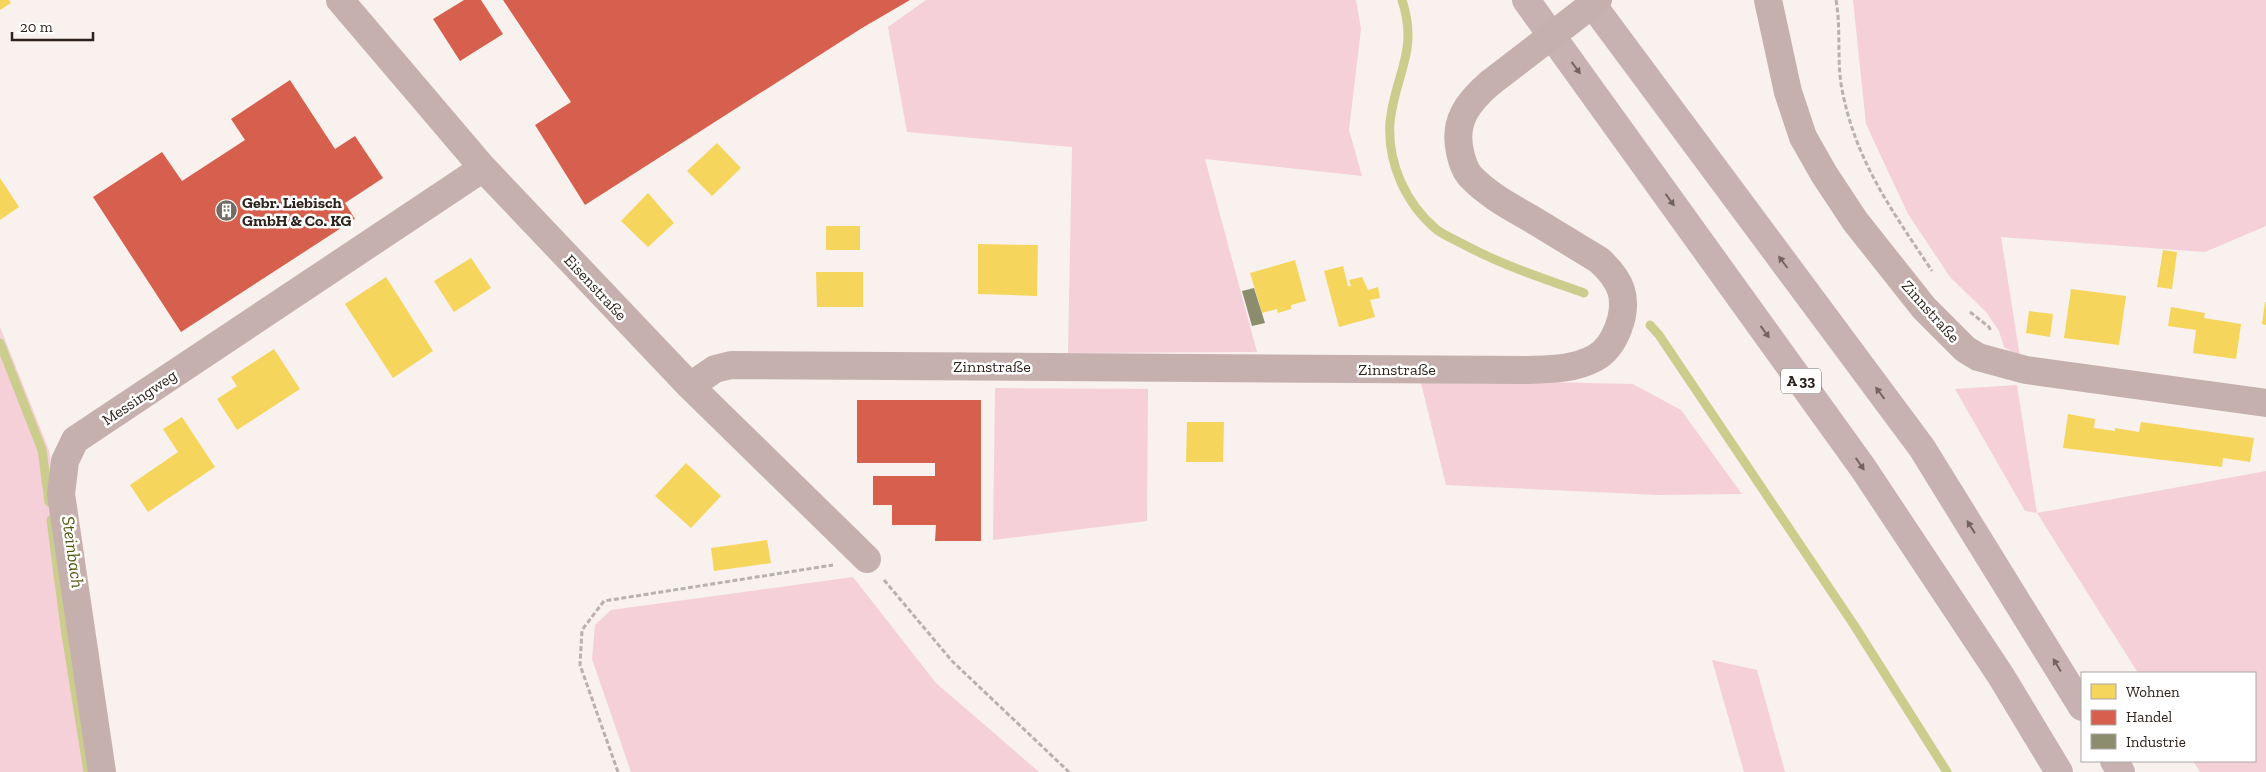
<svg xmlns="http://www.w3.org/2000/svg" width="2266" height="772" font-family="'Zilla Slab',serif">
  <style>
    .green { fill: #f5d0d9 }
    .homes { fill: #f6d55c }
    .shops { fill: #d6604d }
    .industry { fill: #8c8c6e }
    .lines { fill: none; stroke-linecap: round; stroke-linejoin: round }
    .stream { stroke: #cacd8c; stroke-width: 9 }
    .path { stroke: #bcb0ad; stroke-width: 3; stroke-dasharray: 5 2.5; stroke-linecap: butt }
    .minor { stroke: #c5b0ad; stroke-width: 28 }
    .highway { stroke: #c8b2b1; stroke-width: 28 }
    .minor-bridge { stroke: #c5b0ad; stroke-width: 28 }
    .oneway { fill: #73635f }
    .labels { text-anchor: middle; stroke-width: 5; stroke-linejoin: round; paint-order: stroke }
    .shield { fill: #fff; stroke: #6d6560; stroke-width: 1 }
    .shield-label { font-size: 15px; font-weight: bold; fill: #2e231c }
    .poi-label { font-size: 16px; font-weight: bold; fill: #2e231c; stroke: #fff; text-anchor: start }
    .street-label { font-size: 16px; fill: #2e231c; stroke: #fff }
    .water-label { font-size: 18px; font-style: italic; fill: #525511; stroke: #fff }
  </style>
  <rect width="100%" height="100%" fill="#f8f1ed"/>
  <path class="green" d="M926,0h430l5,29 -12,101 13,46 -157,-17 52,193 -189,1 4,-206 -165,-15 -19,-105z
    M1853,0h413v226l-61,26 -204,-15 19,120 -16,-10 -5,-16 -13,-19 -36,-35 -42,-63 -42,-90z
    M0,327l49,123 45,322h-94z
    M1420,379l213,5 48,26 61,84 -84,1 -212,-10z
    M2017,385l20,128 229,-42v301h-66l-7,-11h62v-88h-117l-101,-160 -12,-2 -70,-122z
    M995,388l153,1 -1,132 -154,19z
    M853,577l83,106 103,89h-408l-39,-113 3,-34 16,-15z
    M1712,660l45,10 28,102h-41z"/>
  <path class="homes" d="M0,0h9l2,3 -11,7z
    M717,143l24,25 -29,28 -25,-25z
    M0,178l19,29 -19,13z
    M648,193l26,30 -26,24 -27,-26z
    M826,226h34v24h-34z
    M978,244l60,1 -1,51 -59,-2z
    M2163,250l14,2 -5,37 -15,-2z
    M471,258l20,30 -37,24 -20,-31z
    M1295,260l11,41 -15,4v4l-13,4 -1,-4 -15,4 -12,-40z
    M1343,266l5,20h3l-2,-6 13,-3 6,13 10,-3 2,11 -10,2 5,17 -36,10 -15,-56z
    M816,272h47v35h-46z
    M386,277l47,74 -40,27 -48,-74z
    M2071,289l55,7 -7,49 -55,-7z
    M2265,302h1v23l-4,-1z
    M2171,307l34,6 -1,5 37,6 -5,35 -43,-6 3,-23 -28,-4z
    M2029,311l24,3 -3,23 -24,-4z
    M274,349l26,40 -63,41 -20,-31 20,-13 -6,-9z
    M2068,414l27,5 -1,9 21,3v-3l24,4 2,-10 113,16 -4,24 -27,-4 -1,9 -159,-19z
    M182,417l33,50 -67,45 -18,-27 48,-33 -15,-23z
    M1187,422h37l-1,40h-37z
    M686,463l35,33 -30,32 -36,-32z
    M767,540l4,23 -57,8 -3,-23z"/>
  <path class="shops" d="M464,0h17l22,34 -43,27 -27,-42z
    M503,0h407l-48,28 -277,177 -50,-80 36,-23z
    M290,80l45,69 20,-13 28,42 -38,25 10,16 -174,113 -88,-135 69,-45 20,29 63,-41 -14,-21z
    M857,400h124v141h-46l1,-16h-44v-20h-19v-29h62v-13h-78z"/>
  <path class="industry" d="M1254,288l11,35 -13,3 -10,-35z"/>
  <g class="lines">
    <path class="stream" d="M1402,0c17,52 -7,74 -12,122 -3,41 16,82 47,108 7,5 16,9 24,13 38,21 81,35 123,50
      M1650,325l9,10 195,290 93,147
      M0,343l42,107 7,52
      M51,520l14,108 23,144"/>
    <path class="path" d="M1836,0c5,28 1,56 5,84 13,75 50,125 91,187
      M1970,312l19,15 2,4
      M884,580l68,81 117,111
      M618,772l-38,-107 2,-35 22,-29 229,-36"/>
    <path class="minor" d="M340,0l143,168 207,218 177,173
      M1768,0l20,92 15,45 21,37 31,47 69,87 41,41 13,8 48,13 240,33
      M690,386l25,-17 16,-4 793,5c24,-1 49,0 71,-12 20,-11 33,-45 26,-68 -4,-12 -12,-21 -22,-30 -23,-14 -46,-28 -69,-42 -21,-12 -43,-24 -60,-42 -6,-7 -8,-16 -10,-24 -7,-31 8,-50 30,-69
      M102,772l-41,-278 4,-33 10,-21 408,-272"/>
    <path class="highway" d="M1526,0l337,468 138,208 58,96
      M1589,0l333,448 160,259
      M2114,761l7,11"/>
    <path class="minor-bridge" d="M1490,83l108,-83"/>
  </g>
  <defs><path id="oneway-solid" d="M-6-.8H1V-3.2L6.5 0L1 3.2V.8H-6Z" transform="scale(1.25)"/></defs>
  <g class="oneway">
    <use href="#oneway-solid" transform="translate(1576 68) rotate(54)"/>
    <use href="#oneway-solid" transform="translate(1670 200) rotate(54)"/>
    <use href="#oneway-solid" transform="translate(1783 262) rotate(-127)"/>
    <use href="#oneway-solid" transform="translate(1765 332) rotate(54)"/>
    <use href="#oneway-solid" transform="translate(1880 393) rotate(-127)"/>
    <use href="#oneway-solid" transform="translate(1860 464) rotate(55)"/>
    <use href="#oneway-solid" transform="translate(1971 527) rotate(-122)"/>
    <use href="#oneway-solid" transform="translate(2057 665) rotate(-121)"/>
  </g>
  <defs>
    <symbol id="building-disc" viewBox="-11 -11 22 22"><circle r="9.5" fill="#756b65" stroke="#fff"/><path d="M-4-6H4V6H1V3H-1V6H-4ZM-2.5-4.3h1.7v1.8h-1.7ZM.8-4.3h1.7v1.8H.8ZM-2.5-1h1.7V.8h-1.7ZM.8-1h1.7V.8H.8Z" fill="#fff"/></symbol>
  </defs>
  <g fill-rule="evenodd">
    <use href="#building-disc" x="214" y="198" width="25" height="25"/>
  </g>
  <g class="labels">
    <rect class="shield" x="1781" y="368.5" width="40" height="25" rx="4"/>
    <g class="shield-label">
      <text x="1801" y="386">A 33</text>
    </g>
    <g class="poi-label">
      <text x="242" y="208">Gebr. Liebisch<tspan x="242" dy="18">GmbH &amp; Co. KG</tspan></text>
    </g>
    <g class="street-label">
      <text transform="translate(596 287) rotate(47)" y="6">Eisenstraße</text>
      <text transform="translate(1931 311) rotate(48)" y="6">Zinnstraße</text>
      <text x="992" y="372">Zinnstraße</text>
      <text x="1397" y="375">Zinnstraße</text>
      <text transform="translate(139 397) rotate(-34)" y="6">Messingweg</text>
    </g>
    <g class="water-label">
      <text transform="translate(73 552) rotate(82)" y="6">Steinbach</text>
    </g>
  </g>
  <rect x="2081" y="672" width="175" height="90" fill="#ffffff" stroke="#aba7a4"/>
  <rect x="2091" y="684" width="25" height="15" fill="#f6d55c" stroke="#aba7a4"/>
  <text x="2126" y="697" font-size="15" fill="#2e231c">Wohnen</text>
  <rect x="2091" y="710" width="25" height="15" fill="#d6604d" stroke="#aba7a4"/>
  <text x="2126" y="722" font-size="15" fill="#2e231c">Handel</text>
  <rect x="2091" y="734" width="25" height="15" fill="#8c8c6e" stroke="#aba7a4"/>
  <text x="2126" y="747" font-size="15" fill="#2e231c">Industrie</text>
  <path d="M12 32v8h81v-8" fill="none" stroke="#2e231c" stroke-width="2.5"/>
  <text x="20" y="32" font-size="15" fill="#2e231c" stroke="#ffffff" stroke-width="4" paint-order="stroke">20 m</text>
</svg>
